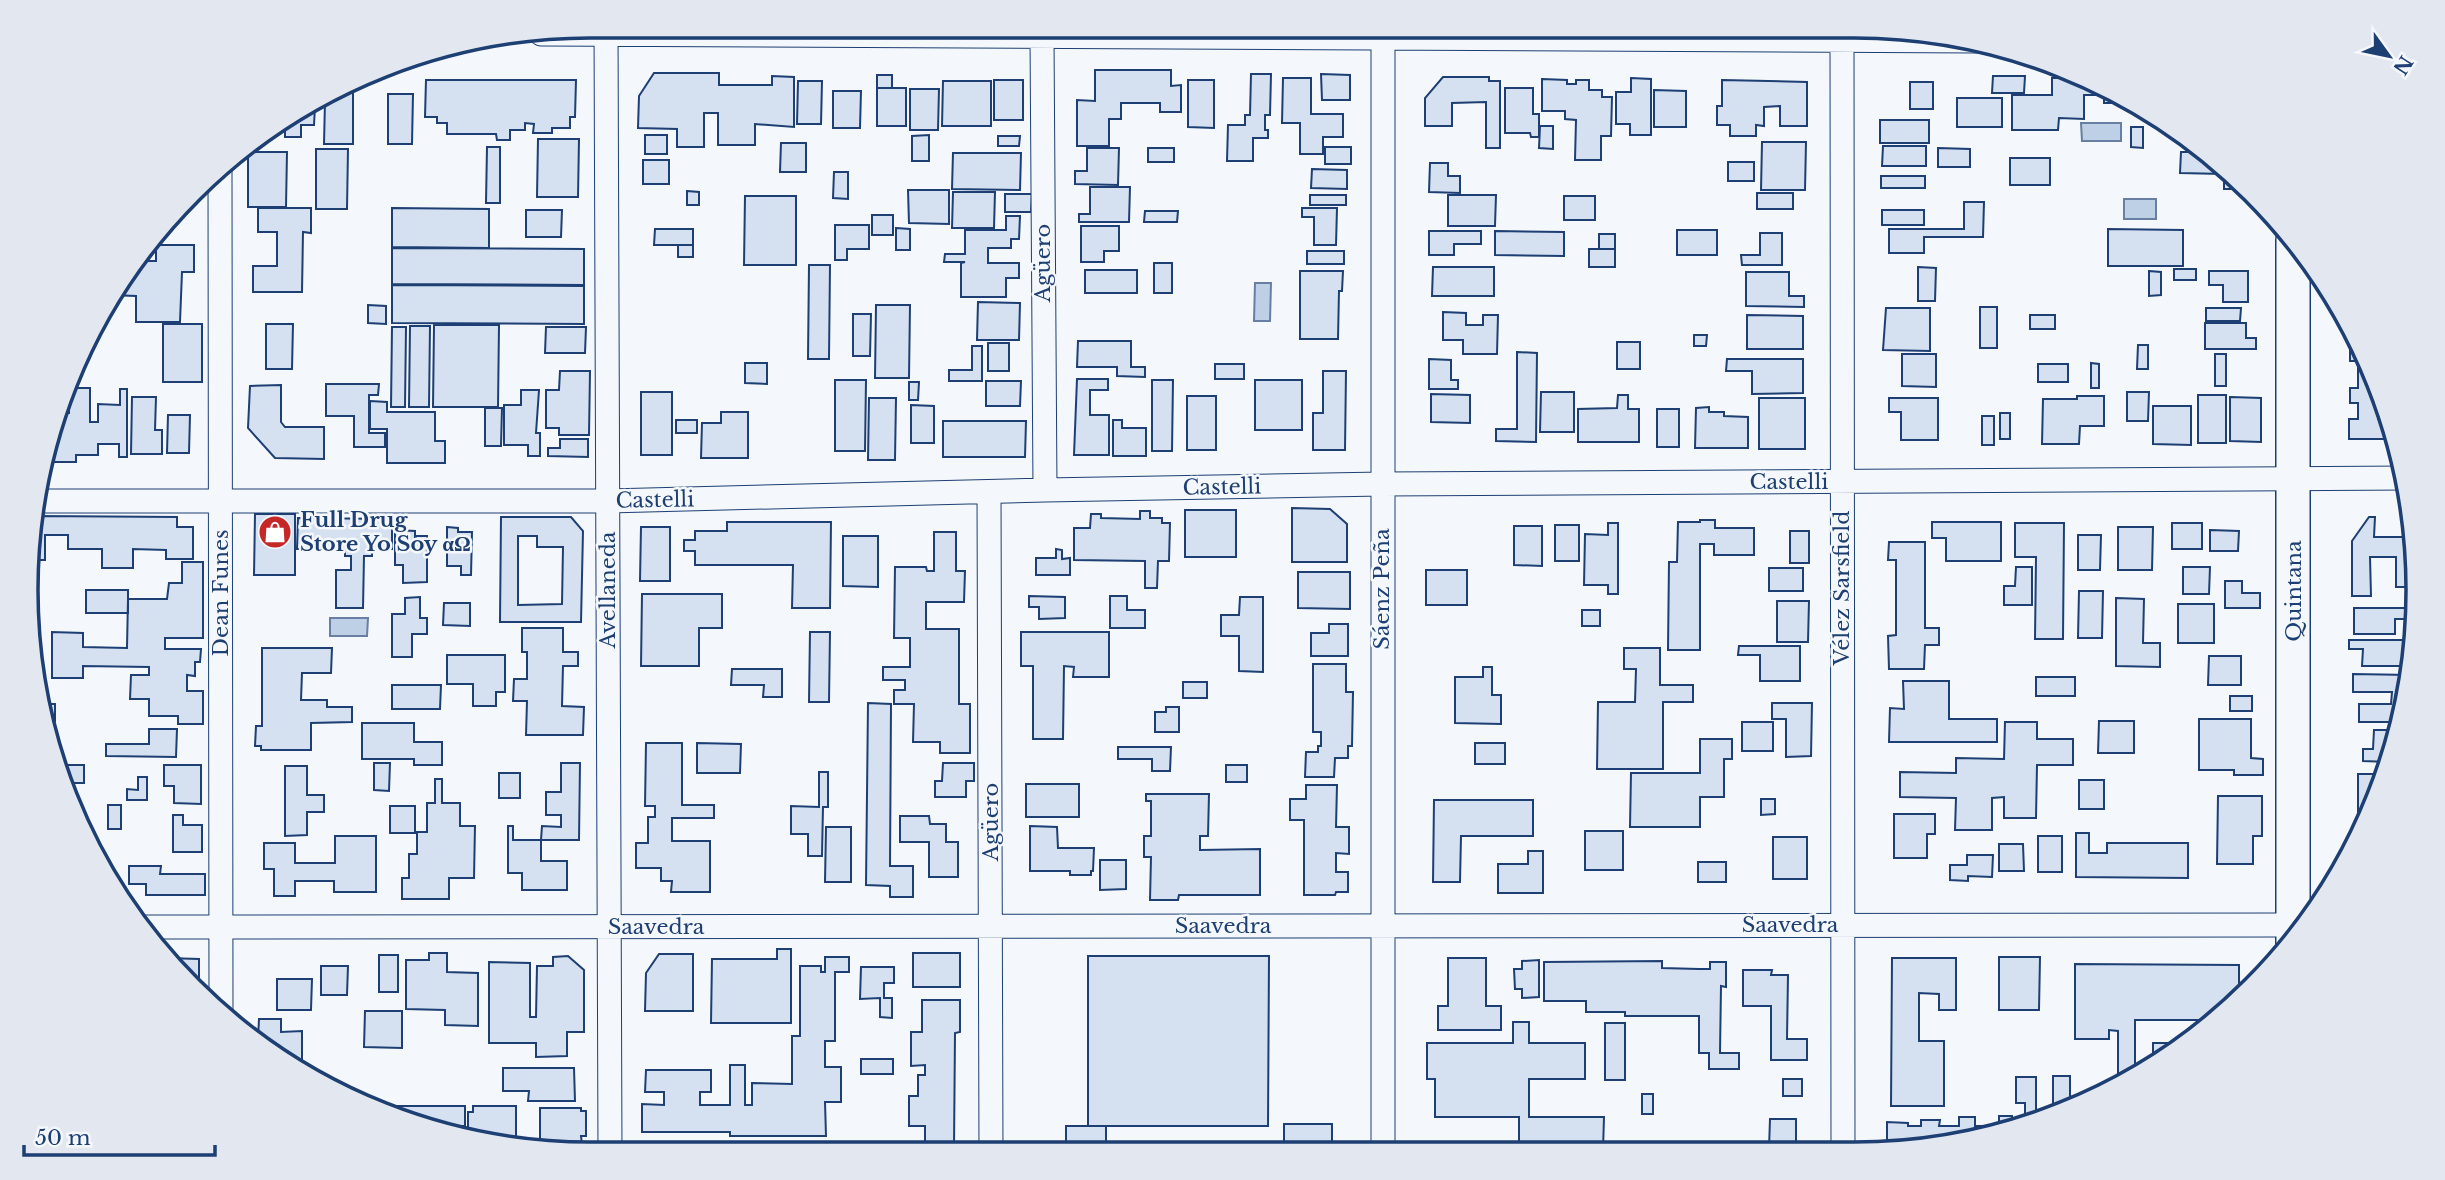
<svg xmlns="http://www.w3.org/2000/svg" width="2445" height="1180" font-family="'Libre Baskerville',serif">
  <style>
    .water { fill: #bed0e5; stroke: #687fa3; stroke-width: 2 }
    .building { fill: #d5e0f0; stroke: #1d3f73; stroke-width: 2; fill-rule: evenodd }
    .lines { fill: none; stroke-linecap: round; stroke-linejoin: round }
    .street-casing { stroke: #1d3f73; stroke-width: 25 }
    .secondary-casing { stroke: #1d3f73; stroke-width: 36 }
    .street { stroke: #f4f7fb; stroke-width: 23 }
    .secondary { stroke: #f4f7fb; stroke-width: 33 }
    .labels { text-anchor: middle; stroke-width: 5; stroke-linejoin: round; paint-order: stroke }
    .street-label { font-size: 21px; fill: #1d3f73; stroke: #f4f7fb }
    .poi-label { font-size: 21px; font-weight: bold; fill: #1d3f73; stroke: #f4f7fb; text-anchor: start }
    .rim { fill: none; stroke: #1d3f73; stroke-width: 3.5 }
  </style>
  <rect width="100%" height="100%" fill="#f4f7fb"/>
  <path class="water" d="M2081,123h40v18h-39z
    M2124,199h32v20h-32z
    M1255,283h16l-1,38h-16z
    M330,618h38l-1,18h-37z"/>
  <path class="building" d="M1095,70h76v16l10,-1v27h-21v-9h-39v16h-12v27h-32v-46l18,1z
    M654,73h65v12h53v-9l22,1v50l-39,-3v21h-37v-32h-14v34h-27v-18l-39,-1 1,-32z
    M1251,74h20l-1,41h-5v15h3v8h-15v23h-26l1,-36h17v-10h5z
    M1321,74l29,1v25h-28z
    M877,75h15v13h-15z
    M1993,76h32l-1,17h-32z
    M1443,77h46v4h11v67h-14v-46l-34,1v23h-27v-28z
    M1283,78h28v36h32v23h-20v17h-23v-31h-18z
    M1631,78l20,1v56h-21v-11h-14v-32h15z
    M2052,78h36l10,6v11h-14v24l-25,-1 -1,12h-46v-35h40z
    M1542,79l25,1v4h9v-4h13v10h13v7h10l-1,39h-10v24h-26l1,-40 -11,-1v-8h-23z
    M426,80h150l-1,37h-5v11h-18v5h-19l1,-9 -9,-1v7h-15v10h-13l-1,-6h-49v-11h-10v-6h-12z
    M994,80h29v40h-29z
    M1188,80h26v48l-26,-1z
    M1722,80l85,2v44h-27v-20l-16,1v19l-8,-1v11h-26v-11h-13v-19h5z
    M798,81h24l-1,43h-24z
    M943,81h48v45h-49z
    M1910,82h23v27h-23z
    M353,86v58h-29l1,-43z
    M2104,87l29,16h-29z
    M877,88h29v38h-29z
    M1505,88h28v26h6v23h-8l-1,-4h-25z
    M910,89h29l-1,41h-28z
    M1654,90l32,1v36h-32z
    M833,91h28l-1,37h-27z
    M388,94h25l-1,50h-24z
    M1957,98h45v29h-45z
    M315,106l-1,19h-13v12h-16v-12h-6z
    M1880,120h49v23h-49z
    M1540,126h13v23l-14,-1z
    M2131,127h12v21l-12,-1z
    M645,135h22v19h-22z
    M929,135v26h-17v-25z
    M998,136h22l-1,10h-21z
    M538,139h41l-1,58h-41z
    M1762,142h44l-1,48h-44z
    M781,143h25v29h-26z
    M1883,146h43v20h-44z
    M487,147h13v56h-14z
    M1325,147h26v17h-26z
    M1087,148h32l-1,37 -43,-1v-13h12z
    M1148,148h26v14h-26z
    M1938,148l32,1v18h-32z
    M316,149h32l-1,60h-31z
    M248,152h39l-1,55h-38z
    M2181,152h25l45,37h-27v-15l-44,-1z
    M953,153h68l-1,37 -68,-1z
    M2010,158h40v27h-40z
    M643,160h26v24h-26z
    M1728,162h26v19h-26z
    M1430,163h18v13h12v17l-31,-1z
    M1312,169l35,1v19l-36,-1z
    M834,172h14v27l-15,-1z
    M1881,176h44v12h-44z
    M1090,187h40l-1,35h-50v-8h11z
    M908,190h41v34l-40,-1z
    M687,191l12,1v13h-12z
    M953,192h42l-1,36h-42z
    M1757,193h36v16h-36z
    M1005,194h27l-1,18h-26z
    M1310,195h36v10h-36z
    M1448,195h48l-1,31h-47z
    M745,196h51v69h-52z
    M1564,196h31v24h-31z
    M1964,202h20l-1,35h-59v16h-35v-24h75z
    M258,208h53v25l-8,-1 -1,60h-49v-26h24v-34h-19z
    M392,208l97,1v39l-97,-1z
    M1302,208h35l-1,37h-22v-28h-12z
    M526,210h36l-1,27h-35z
    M1882,210h42v15h-42z
    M1145,211h33l-1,11h-33z
    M872,215h21v20h-21z
    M1006,216h14l-1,23h-8v9h-23v15h31v15h-13v19h-45v-34l4,-1h-21l1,-8h20v-24h41z
    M835,225h34v24h-22v11h-12z
    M1081,226h38v25h-15v11h-23z
    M896,228l14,1v21h-14z
    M655,229h38v16h-39z
    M2108,229l75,1v36h-75z
    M1677,230h40v25h-40z
    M1429,231h52v13h-27v11h-25z
    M1495,231l69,1v24l-69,-1z
    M1760,233h22v32h-40l-1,-10h19z
    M1599,234h16v15h-16z
    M156,245h38v27h-12l-2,50h-44v-26l-25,-1 10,-18 16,-16h19z
    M678,245h15v12h-15z
    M392,248l192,1v36l-192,-1z
    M1589,249h26v18h-26z
    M1307,251h37v13h-37z
    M1154,263h18v30h-18z
    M809,265h21l-1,94h-21z
    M1433,267h61v29h-62z
    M1918,267l18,1 -1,33h-17z
    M2174,269h22v11h-22z
    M1085,270h52v23h-52z
    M1300,271h43l-1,20h-3l-1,48h-38z
    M2149,271l12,1v23l-12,1z
    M2209,271h39v31h-25v-17h-14z
    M1746,272h43v24h15v11l-58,-1z
    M392,285l192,1v38l-192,-1z
    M978,302l42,1 -1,37h-42z
    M368,305l18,1v18l-18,-1z
    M876,305h34l-1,73h-34z
    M1980,307h17v41h-17z
    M1886,308h44v43l-47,-1z
    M2206,308h35l-1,13h-34z
    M1443,312l23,1v12h17v-10h15l-1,39h-34v-14h-20z
    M853,314h18l-1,42h-17z
    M1747,315l56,1v33h-56z
    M2030,315h25v14h-25z
    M2205,323h41v15h10v11h-51z
    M163,324h39v58h-39z
    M266,324h27l-1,45h-26z
    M434,325h65l-1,82h-65z
    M410,326h20l-1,81h-20z
    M392,327h14l-1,80h-14z
    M546,327h40l-1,26h-40z
    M1694,335h13l-1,11h-12z
    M1078,341h53v26h14v10l-28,-1v-9h-40z
    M2358,341l18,34 7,22v4l-5,1v17h11l6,20h-46v-20h9v-16h-8v-15h8v-27h-8v-14h8z
    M1617,342h23v27h-23z
    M988,343h21v28h-21z
    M2138,345h10v24h-11z
    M972,346h10v35h-33v-11h23z
    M1517,352l20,1 -1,89 -40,-1v-12h21z
    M1902,354h34v33l-34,-1z
    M2215,354h11v32h-11z
    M1429,359l22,1v20h7v9h-29z
    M1727,359h76v34l-51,1v-23h-26z
    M745,363h22v21l-22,-1z
    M2091,363l8,1v24h-8z
    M1215,364h29v15h-29z
    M2038,364h30v18h-30z
    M560,371h30l-1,64h-30v-7h-13v-38h13z
    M1323,371h23l-1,79h-32v-37h10z
    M1077,379h31v11h-18v25h19v40h-35z
    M835,380h31l-1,71h-30z
    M1152,380h21l-1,71h-20z
    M1255,380h47v50h-47z
    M986,381h35l-1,25h-34z
    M909,382h10l-1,18h-9z
    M326,384h53l-1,11h-9v38h16v14h-31v-31h-28z
    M281,385v37l4,5h39v32l-49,-1 -27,-30 2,-42z
    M69,388h21v34h8v-18l22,1v-16h7v68h-8v-13h-21v11h-22v7h-32l13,-49h12z
    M521,390h18l-3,43h4v23h-12v-11h-24v-40h17z
    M641,392h31v63h-31z
    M1541,392h33v40h-34z
    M2127,392h22l-1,29h-21z
    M1431,394l39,1v28l-39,-1z
    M1618,395h10v14h11v33h-61v-33l39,-1z
    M2198,395h28v48h-28z
    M1187,396h29v54h-29z
    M2077,396h27v30h-24l-1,18h-37l1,-45h34z
    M132,397h24l-1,33h7v24h-31z
    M2230,397l31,1v44l-31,-1z
    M869,398h27l-1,62h-27z
    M1759,398h46v51h-46z
    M1889,398h49v42h-37v-28h-12z
    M370,401l17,1v10h48v29h10v22h-58v-34h-17z
    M911,405l23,1v37h-23z
    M2153,406h38v39l-38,-1z
    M1709,407v5h15v4l24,1v31h-53l1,-40z
    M485,408h17l-1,38h-16z
    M1657,409h22v38h-22z
    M721,412h27v46h-47l1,-35h19z
    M2000,413h10v26h-10z
    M168,415h22l-1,38h-22z
    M1982,416h12v29h-12z
    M676,420h21v13h-21z
    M1113,420h9v8h24v28h-33z
    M943,421h83l-1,36h-82z
    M560,439h28v18l-40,-1v-8h12z
    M1292,508l38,1 17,15v38h-55z
    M1185,510h51v47h-51z
    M1140,511h10v7h12v5h8l-1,38h-11l-1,27h-12v-27l-71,-1v-32h16l1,-14h10v4l39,1z
    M255,514h40v61h-41z
    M36,516l141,1v10h16v32h-27v-9l-33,-1v19h-31v-19h-34v-14h-23v25h-11z
    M501,517h70l12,14 -2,91h-81zM518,536h19v11h26l-1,57 -44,1z
    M2369,517h6l-1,20h40l4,50h-22v-30h-26l1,39h-19v-55z
    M298,518l94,1v30h-20v7h-8l-1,52h-27v-38h15v-14h-6v-7h-48z
    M1700,520h15v8h39v27h-40v-11h-14v106h-32l1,-88h8l1,-40h22z
    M727,522h104l-1,86h-38l1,-43h-98v-14h-11v-11h11v-9h32z
    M1932,522h69v39h-55v-23h-14z
    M1608,523h10v71h-10v-9h-24l1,-51 23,1z
    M2015,523h49l-1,116h-28l1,-82h-21z
    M2172,523h30v26h-30z
    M1555,525h24v36h-24z
    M1514,526h28v40l-28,-1z
    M447,527l11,1v4h14l-1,43h-10v-9h-14z
    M641,527h29v54h-30z
    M2118,527h35l-1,43h-34z
    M395,530l20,1v20l1,-15h11v46l-24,1v-18h-8z
    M2210,530l29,1 -1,20h-28z
    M1790,531h19v32h-19z
    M934,532h22v39h9l-1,31h-38v27h33v75h11v49h-30v-11h-27l1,-38h-20v-14h11v-10h-22v-13h27v-29h-16l1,-71h31l1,4h7z
    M2078,535h23l-1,35h-22z
    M843,536h35v51l-35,-1z
    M1889,542h36v86h14v17h-14l-1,24h-35l-1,-33 8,-1v-75h-8z
    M1056,549l6,1v9l8,-1v17h-34v-17h20z
    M182,562h21v76h-38v11h36l-1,13h-5v14l-8,-1v16h16v33h-25v-8h-29v-17h-19l1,-24h18v-8l-66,-1v12h-31v-46l31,1v14l44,1 1,-49h39l2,-16h13z
    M2016,567h16v38h-28v-19h11z
    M2183,567h27l-1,27h-26z
    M1769,568h34v23h-34z
    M1426,570h41v35h-41z
    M1298,572h52v37l-52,-1z
    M2225,581h17v12h18v15h-35z
    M86,590h42v23h-42z
    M2079,591h24l-1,47h-24z
    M642,594h80v34h-23v38h-58z
    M1029,596l36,1v21l-26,1v-12h-10z
    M1110,596h17v14h18v18h-35z
    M420,597v21h7v16h-15v23h-20v-43h13v-16z
    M1240,597h23v75l-24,-1v-35h-18v-21h18z
    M2116,598l28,1 -1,44h17v24l-44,-1z
    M1777,601h32l-1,41h-31z
    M444,603h26v23l-27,-1z
    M2178,604h36v39h-36z
    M2354,608h63l-1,11h-21v15h-41z
    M1582,610h18v16h-18z
    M1329,624h19v32h-37v-23h18z
    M522,628h41v24h15v14h-15l-1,40 22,1 -1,28h-57l1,-34h-14l1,-22h13v-27h-5z
    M810,632h20l-1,70h-20z
    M1021,632h88v45h-36l1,-10 -10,-1 -1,73h-30v-73h-12z
    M2349,640h65l-3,26h-49l1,-17h-14z
    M1739,646h61v35h-40v-26h-22z
    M262,648h70l-1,25h-29l-1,27h26v7h25v15l-41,1v27h-50v-4h-6l1,-20h6z
    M1624,648h36v37h33v17h-30v67h-66l1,-67h37l1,-33h-12z
    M447,655h58v37h-9v14h-23v-22h-26z
    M2209,656h32v29h-33z
    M1313,664h33v28h7l-1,54h-4v12h-13l-1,19h-29l1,-25h12v-6h3v-14h-8z
    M1483,667h9v28h9v29l-46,-1v-46h28z
    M732,669h50v28h-19l1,-12h-33z
    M2353,674l57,1 -2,25 -7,22h-42v-18h32l1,-12h-39z
    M2036,677h39v19h-39z
    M1903,681h46v38h48v23h-108l1,-34 14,1z
    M1183,682h24v16h-24z
    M392,685h49l-1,24h-48z
    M2230,696h22v15h-22z
    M868,703l23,1 -1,162h23v31h-23v-11l-24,-1z
    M1772,703h40l-1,53 -25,1v-38h-14z
    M43,704h12v17h-7z
    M1166,707h13v25h-24v-20h11z
    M2199,719h52v39l12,1v16h-29v-5h-35z
    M2099,721h35v32h-36z
    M1742,722h31v29h-31z
    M2005,722h32v17h36v26h-36l-1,53h-32v-21l-12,1v32h-37l1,-32 -56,-1v-25l56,1v-15l48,1z
    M362,723h52v19h28v23h-28v-6h-52z
    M149,729h28l-1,28 -70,-1v-12h43z
    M2374,730h25l-10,32 -26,-1v-12h10z
    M1700,739h32v20h-8v38h-24v30h-70l1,-54h69z
    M646,743h36v62h32v13h-42v23h38v51h-39l1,-11h-11v-13h-25v-25h12v-26h7v-11h-10z
    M697,743l44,1 -1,29h-43z
    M1475,743h30v21h-30z
    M1118,747h53l-1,24h-18v-12h-34z
    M374,763h16l-1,28 -15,-1z
    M561,763h19l-1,77h-38l1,-14 19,1v-12h-15v-23h15z
    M943,763h31v18h-8v16h-31v-16h7z
    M63,765h21v18h-17z
    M164,765h37v39l-27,-1v-17h-10z
    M1226,765h21v17h-21z
    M285,766h22v29h17v17h-17v23l-22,1z
    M819,772h9v35h-5l-1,49h-14v-22h-17v-28l28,1z
    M499,773h21v25h-21z
    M2358,774h28l-10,32 -18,31z
    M138,777h9v23h-20v-11l11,1z
    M435,779h7v24h18v23h15l-1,52h-25v21h-47v-21h7v-24h8v-22h10v-29h8z
    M2079,780h25v29h-25z
    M1026,784h53v33h-53z
    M1306,785h31l-1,42h13v27l-13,-1v19h12v20h-12l-1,3h-31v-75h-14v-21h16z
    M1146,794h63l-1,42h-8v14l60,-1v46h-81l-1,5h-28l1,-43h-7v-21h7v-35h-5z
    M2218,796h44v40h-9v28h-36z
    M1761,799h14v15l-14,1z
    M1434,800h99v36h-72l-1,46h-27z
    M108,805h13v24h-13z
    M390,806h25v27h-25z
    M1894,814h41v20h-8v24h-33z
    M173,815h10v10h19v27h-29z
    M900,816h29l1,8h16v18h12v35h-29v-35h-29z
    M508,826h5v14h28v21h26v29h-45v-17h-14z
    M1030,826l27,1 1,21h36l-1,23h-2v4h-21v-4h-40z
    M826,827h25v55h-26z
    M1585,831h38v39h-38z
    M2076,833h13v20h18v-10h81v35l-112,-1z
    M335,836h41v56h-42v-11h-39v15h-21v-27h-10v-26h31v20h40z
    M2038,836h24v36h-24z
    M1773,837h34v42h-34z
    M1999,844h24l1,27h-25z
    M1528,851h15v42h-45v-29h30z
    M1967,855h26l-1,22 -24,-1v5l-18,-1v-15h17z
    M1100,860h26v29l-26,1z
    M1698,862h28v20h-28z
    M129,866h32l-1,8h45v21h-59v-11h-17z
    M777,949h14v74h-80l1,-64h65z
    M429,953h18v19l31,1v53l-33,-1v-15l-39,-1v-49h23z
    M913,953h47v34h-47z
    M659,954h34v57h-48l1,-38z
    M379,955h19v37h-19z
    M568,956l16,14v62h-17v24l-31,1v-14h-47v-81l41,1v54h6l1,-51h16v-9z
    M1088,956h181l-1,170h-180z
    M825,957h24v15h-14v69h-10v26h16v35h-16l1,34h-96v-4h-88v-28l22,1v-13h-19l1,-22h65v22h-11v13h30v-40h15v40h7v-22l40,1v-48h8v-70h21v6h4z
    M1999,957h41l-1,53h-40z
    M166,958l33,1v34z
    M1448,958h38v48h15v24h-63v-24h10z
    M1892,958h64v52h-17v-16l-20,-1v48h25v65h-53z
    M1539,960v37l-17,1v-9h-7l-1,-20h8v-8z
    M1662,961v7l37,1h11v-7h16v25l-5,-1 -1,67h19v16h-30v-16h-10v-37h-74v-4h-39v-11h-42v-39z
    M2075,964l164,1v31l-24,24h-80v53h-17v-42l-9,-1v9h-34z
    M321,966h27l-1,29h-26z
    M861,967h33v16h-10v15h8v20l-12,-1v-19l-20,1z
    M1743,970h29l-1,5h17l-1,64h20v21h-36v-54h-28z
    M277,979h35l-1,31h-34z
    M922,1000h38v32l-5,1 -1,115h-29v-22h-16v-30h9v-21h7v-10l-14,1v-34h11z
    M365,1011h37v37l-38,-1z
    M259,1019h22v13l21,-1v30h-7l-37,-22z
    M1513,1022h16v21h56v36h-56v38h75l-1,33h-84v-33h-84v-38h-8v-36h86z
    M1605,1023h20v57h-20z
    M2153,1043h35l-21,12 -14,1z
    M861,1059h32v15h-32z
    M503,1068h71l1,33h-47l1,-10h-26z
    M2053,1076h17v35l-17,5z
    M2016,1077h20v40h-11v-14h-9z
    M1783,1079h19v17h-19z
    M1642,1094h11v20h-11z
    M387,1106h78v20h-42l-16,-5 -1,-7h-20z
    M473,1106h43v37h24v-35h41v3h5v25h-5l2,17 -110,-12v-6h-5v-23h5z
    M1999,1116h13v10h2l-64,17h-42v6h-21v-27l21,1v3h13v-6h19l-1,6h20v-9h16v9h24z
    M1770,1119h26v30h-27z
    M1284,1124h48v27h-31v-6h-17z
    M1066,1126h40v26h-40z
    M660,1148h80v5h-80z"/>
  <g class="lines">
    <defs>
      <path id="street" d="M606,26l4,1128
        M1842,26l1,1123
        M541,34l1437,7
        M1042,37l3,453
        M220,171l1,845
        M989,492l2,660
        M36,501h572l437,-11 337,-6 1025,-6
        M139,927l2168,-2
        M1383,1151v-1125"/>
      <path id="secondary" d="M2293,943v-703"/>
    </defs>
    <use href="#street" class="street-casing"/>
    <use href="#secondary" class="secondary-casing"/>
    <use href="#street" class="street"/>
    <use href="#secondary" class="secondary"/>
  </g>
  <defs>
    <symbol id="shop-disc" viewBox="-11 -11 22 22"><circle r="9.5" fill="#c62828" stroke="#f4f7fb"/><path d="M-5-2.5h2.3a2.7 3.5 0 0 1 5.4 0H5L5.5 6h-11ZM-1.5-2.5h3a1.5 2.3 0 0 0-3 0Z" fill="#fff"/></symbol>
  </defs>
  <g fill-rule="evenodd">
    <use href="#shop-disc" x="256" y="513" width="38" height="38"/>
  </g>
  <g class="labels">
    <g class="street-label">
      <text transform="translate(1043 263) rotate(-90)" y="7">Agüero</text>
      <text x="1789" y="489">Castelli</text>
      <text transform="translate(1222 487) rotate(-1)" y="7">Castelli</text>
      <text transform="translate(655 500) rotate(-1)" y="7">Castelli</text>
      <text transform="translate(1842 588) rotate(-90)" y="7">Vélez Sarsfield</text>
      <text transform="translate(1382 589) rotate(-90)" y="7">Sáenz Peña</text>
      <text transform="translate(608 590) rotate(-90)" y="7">Avellaneda</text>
      <text transform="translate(2294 591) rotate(-90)" y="7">Quintana</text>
      <text transform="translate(221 593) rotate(-90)" y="7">Dean Funes</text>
      <text transform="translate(991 822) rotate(-90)" y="7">Agüero</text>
      <text x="1790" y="932">Saavedra</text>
      <text x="1223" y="933">Saavedra</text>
      <text x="656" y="934">Saavedra</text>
    </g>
    <g class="poi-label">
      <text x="300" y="527">Full Drug<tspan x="300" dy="24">Store Yo Soy αΩ</tspan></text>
    </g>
  </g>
  <path d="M0 0H2445V1180H0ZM590 38H1854A552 552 0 0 1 2406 590V590A552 552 0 0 1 1854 1142H590A552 552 0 0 1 38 590V590A552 552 0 0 1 590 38Z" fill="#e3e8f0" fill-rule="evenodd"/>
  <path class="rim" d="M590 38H1854A552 552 0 0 1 2406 590V590A552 552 0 0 1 1854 1142H590A552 552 0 0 1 38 590V590A552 552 0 0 1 590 38Z"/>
  <g transform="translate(2389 56) rotate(123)" stroke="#f4f7fb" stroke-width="5" paint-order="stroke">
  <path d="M0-5L12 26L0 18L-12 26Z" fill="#1d3f73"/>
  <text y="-10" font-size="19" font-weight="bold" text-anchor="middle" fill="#1d3f73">N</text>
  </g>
  <path d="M24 1145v10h191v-10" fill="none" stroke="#1d3f73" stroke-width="3.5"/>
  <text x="35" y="1145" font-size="21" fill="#1d3f73" stroke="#f4f7fb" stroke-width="5" paint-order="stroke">50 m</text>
</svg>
